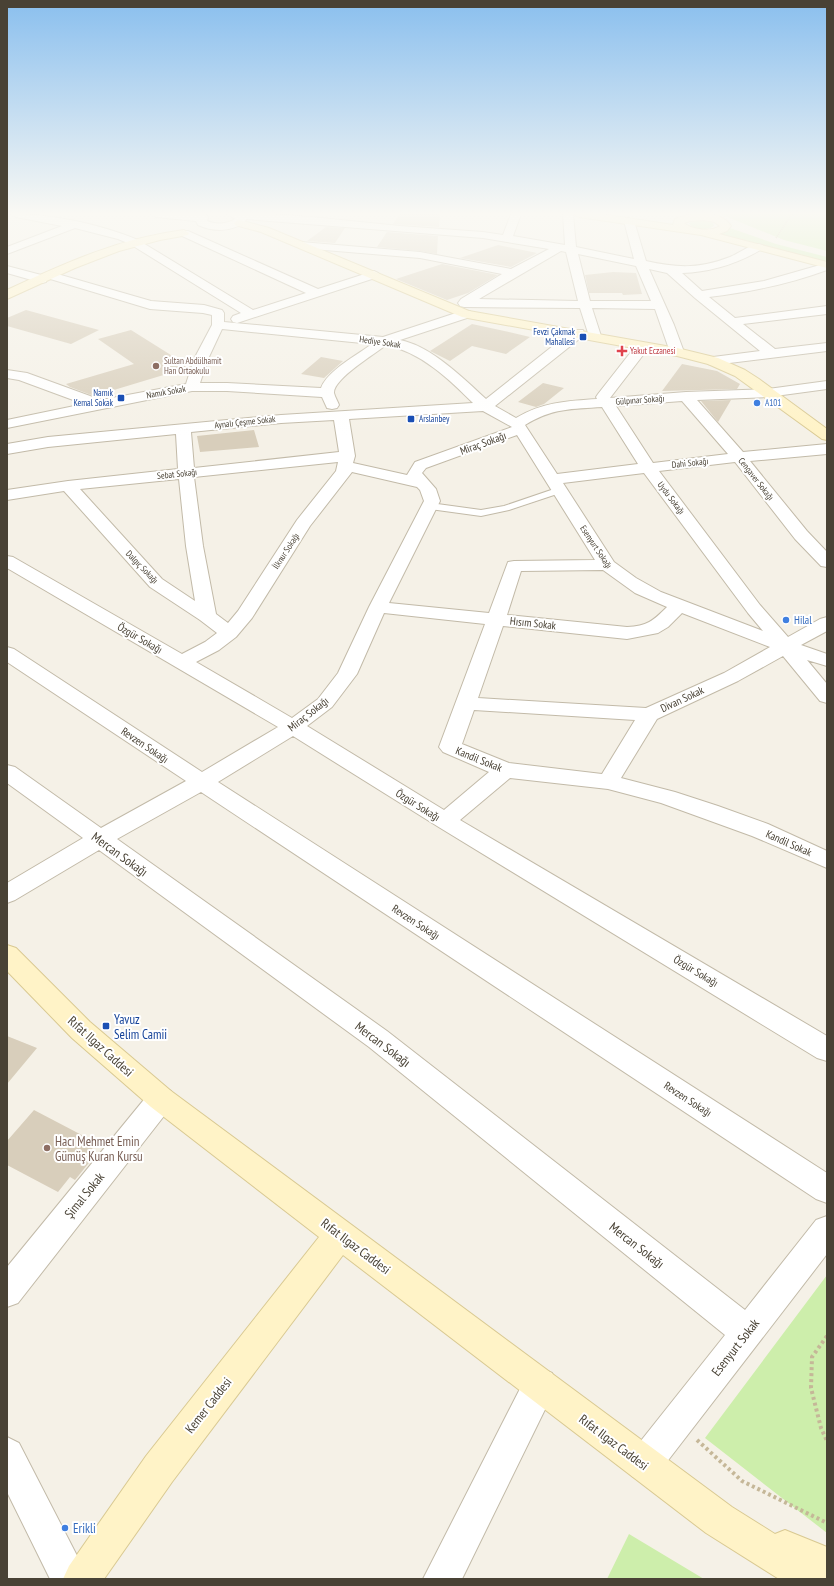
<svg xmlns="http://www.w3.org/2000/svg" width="834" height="1586" font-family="'PT Sans Narrow',sans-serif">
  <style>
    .green { fill: #cdeeab }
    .building { fill: #d8cebb }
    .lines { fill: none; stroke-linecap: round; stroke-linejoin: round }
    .lane-casing { stroke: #c2baa8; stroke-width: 2 }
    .street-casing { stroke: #c2baa8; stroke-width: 2 }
    .secondary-casing { stroke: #d9c992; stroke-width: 2 }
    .path-far1 { stroke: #c5b798; stroke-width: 1.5; stroke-dasharray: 1 1; stroke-linecap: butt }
    .path { stroke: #c5b798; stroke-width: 4; stroke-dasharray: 3 3; stroke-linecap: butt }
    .lane { fill: #fff; fill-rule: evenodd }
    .street { fill: #fff; fill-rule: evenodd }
    .secondary { fill: #fff3c7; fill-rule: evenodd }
    .transit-dot { fill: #1a4fb4; stroke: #fff; stroke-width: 1.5 }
    .health-dot { fill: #e0444e; stroke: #fff; stroke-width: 1.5 }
    .education-dot { fill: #8d6e63; stroke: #fff; stroke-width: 1.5 }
    .shop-dot { fill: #3f7fe0; stroke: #fff; stroke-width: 1.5 }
    .labels { text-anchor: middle; stroke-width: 4; stroke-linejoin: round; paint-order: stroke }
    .far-transit-label { font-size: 9px; fill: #164399; stroke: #fff; text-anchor: end }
    .far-street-label { font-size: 9px; fill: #494235; stroke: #fff }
    .far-health-label { font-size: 9px; fill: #be3a42; stroke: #fff; text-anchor: start }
    .far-education-label { font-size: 9px; fill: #785e54; stroke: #fff; text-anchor: start }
    .far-shop-label { font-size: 9px; fill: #366cbe; stroke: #fff; text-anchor: start }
    .street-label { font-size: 11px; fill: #494235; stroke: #fff }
    .shop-label { font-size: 11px; fill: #366cbe; stroke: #fff; text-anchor: start }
    .near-street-label { font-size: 13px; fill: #494235; stroke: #fff }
    .near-transit-label { font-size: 13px; fill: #164399; stroke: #fff; text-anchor: start }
    .near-education-label { font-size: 13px; fill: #785e54; stroke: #fff; text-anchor: start }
    .near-shop-label { font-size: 13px; fill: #366cbe; stroke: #fff; text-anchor: start }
  </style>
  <rect width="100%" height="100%" fill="#f5f1e7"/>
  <path class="green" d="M720,214h107v37l-43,-11z
    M694,221h12l7,2 1,3c-7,4 -21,5 -25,-3z
    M730,228l46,16 51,13v6l-86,-24 -26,-5 14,-4z
    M827,1275v258l-122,-95z
    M629,1534l75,45h-97z"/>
  <path class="building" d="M400,214h40l-1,13 -46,-3z
    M326,227l19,1 -10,15 -28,-2z
    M387,232l51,4 -1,18 -17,-3 -43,-4z
    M498,245l39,8 -26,14 -51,-9z
    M442,264l56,11 -30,18 -21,7 -51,-21z
    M613,272l23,1 6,21 -19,1 -1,-2h-33l-4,-18z
    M26,310l73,20 -28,14 -64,-18v-8z
    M472,324l37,8 21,5 -24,17 -34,-8 -22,15 -20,-10z
    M131,330l59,37 -96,29 -24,-9 -4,-3 68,-20 -36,-25z
    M321,357l22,4 -19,17 -23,-4z
    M682,364l35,7 23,13 -3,5 -75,2z
    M543,383l21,5 -20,16 -8,3 -18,-5z
    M731,400l-13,22 -17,-21z
    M254,430l5,17 -59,5 -3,-16z
    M7,1036l30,12 -30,36z
    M34,1110l63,33 -11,13 6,3 -17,21 -5,-3 -12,15 -51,-27v-24z"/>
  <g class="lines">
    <defs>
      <path id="lane" d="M560,487l3,1 2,2 -2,2 -54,18 -28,6 -51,-7 -5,-3 5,-3 51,7 23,-4z"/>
      <path id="street" d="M11,214c40,0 89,10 127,26l115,70 53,-17 -126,-58 -1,-2 1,-2h8l130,58 56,-18 4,2 2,2 -2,2 -141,46 -4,-1 -2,-3 2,-3 8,-3 -111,-69 -12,-5 -43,-11 -68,26v-7l55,-21 -46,-9z
        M151,214h55l2,4 -1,3c9,4 20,3 28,-2l-8,-5h43l41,3 89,9 83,6 20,3 8,-21h10l-8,22 52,9 -2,-31h10l3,33 58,12 -10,-38 5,-3 5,3 12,40c31,7 53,8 84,-4 9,-4 18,-11 28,-13l4,1 2,2 -2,2c-25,15 -51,23 -80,24l20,18 62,-10 63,-18v7c-38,14 -77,22 -118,27l26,21 92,-12v8l-84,10 32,25 52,-6v8l-114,14 -5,-1 -2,-3 2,-3 5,-1 47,-6 -65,-53 -28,-25 -18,-4 25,56 10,27 -2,3h-10l-2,-3 -15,-43 -63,-1 9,28 -1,3h-10l-1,-3 -9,-28 -116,-1 -4,-1 -2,-3 3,-4 41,-25 -82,-16 -119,-10 -6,-3 6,-3 119,10 91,17 38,-20 -66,-11 -237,-19 -1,3c-14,10 -32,10 -47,3l-2,-4 -40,-4zM561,251l5,1 12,49 -99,-2zM578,254l58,12 15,35h-61z
        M7,266l38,10 1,-3h8l97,28 53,4 18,5 2,3v9l159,15 79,-26h8l2,3 -2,3 -70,23c31,6 63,38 86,59l87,-69h10l1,3 -1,3 -88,70 21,12c26,-16 52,-17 81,-19l-1,-2 2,-3 40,-51h10l2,3 -40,52 76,-6 82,-3 59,-8v8l-59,8 -71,3 46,52 84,-8v10l-77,7 57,70 20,21v15l-6,-1 -26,-27 -60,-77 -76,9 101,134 28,32 32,-18 7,-2v14l-26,14 26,9v12l-20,-6 20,24v19l-7,-2 -37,-45 -45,25 -81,38 -36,59 54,14 43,14 50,18 59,27v17l-75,-32 -91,-33 -53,-14 -98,-11 -50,42 367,216v25l-10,-3 -380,-232 -144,-90 -75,46 609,391v30l-11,-4 -615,-407 -84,47 270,192 358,279 71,-90 11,-4v38l-171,222 -12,6 -12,-6 -6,-12 6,-12 93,-117 -356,-288 -270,-197 -84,50 -8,3v-20l76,-45 -76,-55v-18l8,2 86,61 85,-47 -179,-119v-15l7,2 188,123 76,-45 -271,-159v-12l6,1 169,97 23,-12 12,-9 -17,-13 -50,-33 -86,-96 -57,9v-10l61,-9 110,-12 -2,-35 -128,13 -41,7v-10l41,-7 233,-22 192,-12c-24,-24 -52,-51 -87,-58 -11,9 -53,34 -52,48 1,4 4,9 5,12l-2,3 -5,1 -5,-1 -5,-11 -95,-6h-35l-185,37v-8l77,-16 -65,-24 -12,-2v-8l20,3 74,27 85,-16 8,-25 18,-34v-10l-9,-2 -53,-4 -103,-31 -1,4 -4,1 -35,-10zM222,329l150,15c-15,11 -45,27 -51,44l-94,-5h-27l8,-24zM682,401l46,53 -75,9 -37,-57zM602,407l36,57 -81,10 -32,-49c27,-17 47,-16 77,-18zM483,411l29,16 -97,35 -8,13 -54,-12 2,-7 -6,-37zM334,420l5,32 -145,16 -3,-36 90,-9zM517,435l78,125 -81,1 -6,1 -19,51 -100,-10 51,-102 -4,-12 -14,-16 4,-5zM338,462l-2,9 -39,49 -59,91 -10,12 -12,-9 -13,-68 -9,-69zM352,472l65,15 3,3 4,11 -55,106 -31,66 -20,26 -26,19 -96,-56 23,-12 17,-13 16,-19 58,-92zM644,473l104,140 15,18 -102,-39 -25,-14 -22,-16 -51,-79zM179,479l7,67 9,55 -33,-22 -82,-90zM603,570l32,23 32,14c-14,14 -20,19 -40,20l-120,-12 14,-44zM384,613l101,11 -46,123 4,5 46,20 -45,38 -137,-84 25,-19 25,-33zM682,613l88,34 -46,26 -78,35 -168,-10 25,-72 124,13 31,-6 10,-6zM474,710l161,10 -33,54 -93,-11 -47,-19z
        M161,1087l10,4 4,8 -4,8 -153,196 -11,4v-40l144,-176z
        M540,1368l12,5 5,12 -95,194h-39l105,-206z
        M7,1437l12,6 70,136h-39l-43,-87z"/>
      <path id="secondary" d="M574,214h27l72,11 2,-6c17,-7 45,-10 56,7l-4,5 -8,3 108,28v6l-126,-33 -122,-18zM704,220l10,2 6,4c-9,6 -28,4 -36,-3l6,-2z
        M239,220l30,8 200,83 208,37 41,10 27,12 14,9 68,50v11l-5,-1 -87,-63 -27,-12 -31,-8 -215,-39 -201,-85 -26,-7 -1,-2z
        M184,230l5,3 -1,2 -28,5 -41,11 -44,17 -68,31v-9c58,-27 113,-52 177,-60z
        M7,945l9,3 74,74 81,69 561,416 43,27 10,-4 42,17v32h-48l-73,-46 -363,-278 -171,227 -68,97h-41l6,-13 77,-110 173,-219 -168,-130 -79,-69 -65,-67z"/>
    </defs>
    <use href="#lane" class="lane-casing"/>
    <use href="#street" class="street-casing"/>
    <use href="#secondary" class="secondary-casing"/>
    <path class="path-far1" d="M776,238l16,-24"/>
    <path class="path" d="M827,1336l-15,21 -1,31 10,40 6,13
      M697,1440l45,41 85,42"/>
    <use href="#lane" class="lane"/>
    <use href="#street" class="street"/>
    <use href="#secondary" class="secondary"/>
  </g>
  <linearGradient id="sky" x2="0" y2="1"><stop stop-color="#8abfee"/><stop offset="0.49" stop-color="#faf9f4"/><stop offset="1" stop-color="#faf9f4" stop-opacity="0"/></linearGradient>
  <rect width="834" height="436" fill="url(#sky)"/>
  <g class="transit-dot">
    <rect x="579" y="333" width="8" height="8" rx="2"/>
    <rect x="117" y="394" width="8" height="8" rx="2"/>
    <rect x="407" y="415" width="8" height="8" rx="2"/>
    <rect x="102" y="1022" width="8" height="8" rx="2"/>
  </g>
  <path class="health-dot" d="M620 345h4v4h4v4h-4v4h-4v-4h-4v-4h4z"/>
  <g class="education-dot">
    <circle cx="156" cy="366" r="4"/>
    <circle cx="47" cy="1148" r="4"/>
  </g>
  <g class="shop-dot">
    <circle cx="757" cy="403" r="4"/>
    <circle cx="786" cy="620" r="4"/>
    <circle cx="65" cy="1528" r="4"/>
  </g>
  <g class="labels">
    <g class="far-transit-label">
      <text x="575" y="335">Fevzi Çakmak<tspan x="575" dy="10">Mahallesi</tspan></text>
      <text x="113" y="396">Namık<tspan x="113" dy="10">Kemal Sokak</tspan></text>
      <text x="419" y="422" text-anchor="start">Arslanbey</text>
    </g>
    <g class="far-street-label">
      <text transform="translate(380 342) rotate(8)" y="3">Hediye Sokak</text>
      <text transform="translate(166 392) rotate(-10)" y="3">Namık Sokak</text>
      <text transform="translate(640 400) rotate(-4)" y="3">Gülpınar Sokağı</text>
      <text transform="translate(245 422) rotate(-6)" y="3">Aynalı Çeşme Sokak</text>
      <text transform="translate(690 463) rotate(-6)" y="3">Dahi Sokağı</text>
      <text transform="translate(177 474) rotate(-6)" y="3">Sebat Sokağı</text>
      <text transform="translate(756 479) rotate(52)" y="3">Cengaver Sokağı</text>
      <text transform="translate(671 498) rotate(53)" y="3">Uydu Sokağı</text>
      <text transform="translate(596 547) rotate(56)" y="3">Esenyurt Sokağı</text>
      <text transform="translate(286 551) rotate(-57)" y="3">İlknur Sokağı</text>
      <text transform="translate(142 567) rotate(46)" y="3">Dalgıç Sokağı</text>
    </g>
    <g class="far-health-label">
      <text x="630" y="354">Yakut Eczanesi</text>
    </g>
    <g class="far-education-label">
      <text x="164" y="364">Sultan Abdülhamit<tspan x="164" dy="10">Han Ortaokulu</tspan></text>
    </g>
    <g class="far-shop-label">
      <text x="765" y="406">A101</text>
    </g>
    <g class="street-label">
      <text transform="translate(483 443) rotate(-20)" y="4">Miraç Sokağı</text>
      <text transform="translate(533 623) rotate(6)" y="4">Hısım Sokak</text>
      <text transform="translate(140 638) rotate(30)" y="4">Özgür Sokağı</text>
      <text transform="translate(682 699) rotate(-25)" y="4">Divan Sokak</text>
      <text transform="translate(308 714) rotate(-38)" y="4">Miraç Sokağı</text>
      <text transform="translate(145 745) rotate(34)" y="4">Revzen Sokağı</text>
      <text transform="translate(479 759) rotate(22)" y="4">Kandil Sokak</text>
      <text transform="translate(418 805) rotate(32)" y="4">Özgür Sokağı</text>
      <text transform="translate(789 843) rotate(24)" y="4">Kandil Sokak</text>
      <text transform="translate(416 922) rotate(33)" y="4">Revzen Sokağı</text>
      <text transform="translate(696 971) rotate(31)" y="4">Özgür Sokağı</text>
      <text transform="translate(688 1099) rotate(33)" y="4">Revzen Sokağı</text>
    </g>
    <g class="shop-label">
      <text x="794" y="624">Hilal</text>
    </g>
    <g class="near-street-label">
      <text transform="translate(120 854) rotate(36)" y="5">Mercan Sokağı</text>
      <text transform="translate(383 1044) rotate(37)" y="5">Mercan Sokağı</text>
      <text transform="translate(101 1046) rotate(42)" y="5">Rıfat Ilgaz Caddesi</text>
      <text transform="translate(84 1195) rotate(-51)" y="5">Şimal Sokak</text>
      <text transform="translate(637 1245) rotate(38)" y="5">Mercan Sokağı</text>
      <text transform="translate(356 1246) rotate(37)" y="5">Rıfat Ilgaz Caddesi</text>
      <text transform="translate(735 1347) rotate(-52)" y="5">Esenyurt Sokak</text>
      <text transform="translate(208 1405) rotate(-52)" y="5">Kemer Caddesi</text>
      <text transform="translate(614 1442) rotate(37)" y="5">Rıfat Ilgaz Caddesi</text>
    </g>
    <g class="near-transit-label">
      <text x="114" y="1024">Yavuz<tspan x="114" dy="15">Selim Camii</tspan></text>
    </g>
    <g class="near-education-label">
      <text x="55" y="1146">Hacı Mehmet Emin<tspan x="55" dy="15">Gümüş Kuran Kursu</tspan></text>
    </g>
    <g class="near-shop-label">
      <text x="73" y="1533">Erikli</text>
    </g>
  </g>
  <rect width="834" height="1586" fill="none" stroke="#494235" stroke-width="16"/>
</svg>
